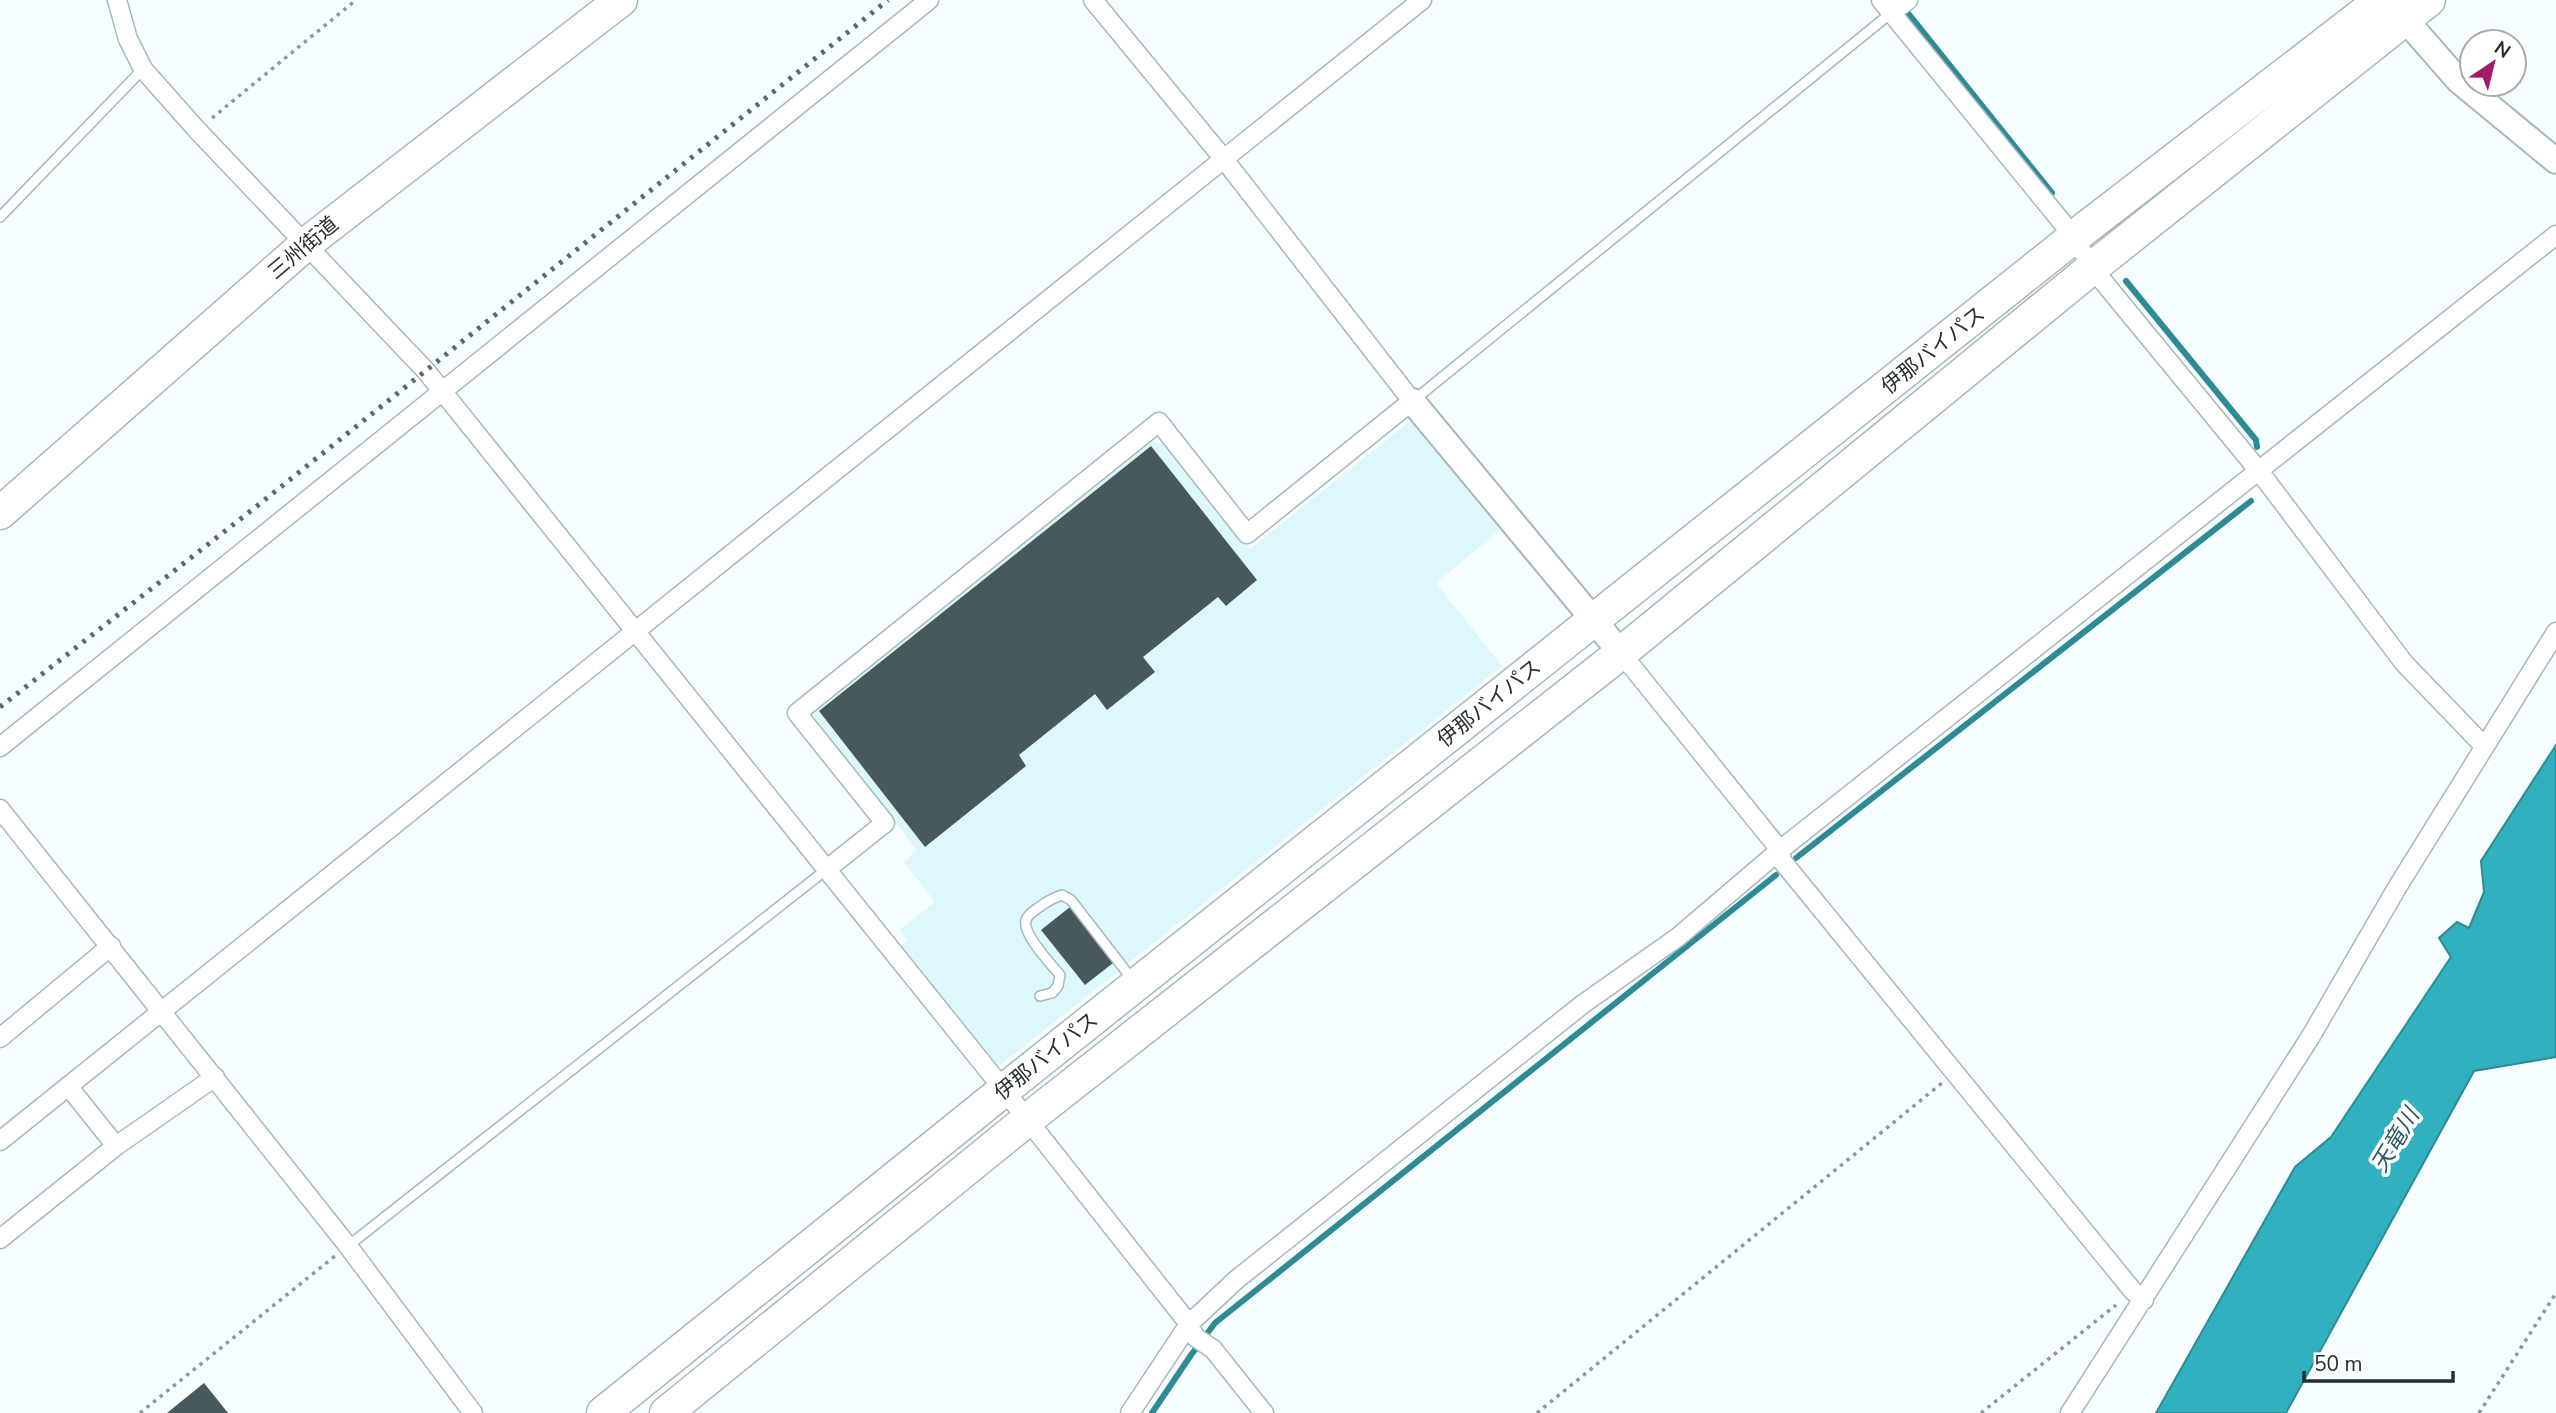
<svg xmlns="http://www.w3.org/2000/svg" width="2556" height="1413" font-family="'Nunito Sans','Noto Sans JP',sans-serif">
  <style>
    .built { fill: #ddf8fc }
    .water { fill: #31b1c0; stroke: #2e8a95; stroke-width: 2 }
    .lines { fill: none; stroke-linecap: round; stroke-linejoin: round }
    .stream { stroke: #2e8a95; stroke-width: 6 }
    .building { fill: #49585a }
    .lane-casing { stroke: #a7b8bb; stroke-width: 12 }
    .street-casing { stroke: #a7b8bb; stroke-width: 21 }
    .secondary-casing { stroke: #a7b8bb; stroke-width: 28 }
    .highway-casing { stroke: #a7b8bb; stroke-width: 35 }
    .path { stroke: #909798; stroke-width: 3.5; stroke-dasharray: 3.5 5; stroke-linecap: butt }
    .lane { stroke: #fff; stroke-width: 9 }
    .street { stroke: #fff; stroke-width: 18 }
    .secondary { stroke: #fff; stroke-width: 24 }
    .highway { stroke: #fff; stroke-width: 32 }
    .rail { stroke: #606768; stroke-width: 5; stroke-dasharray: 3.5 7; stroke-linecap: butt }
    .labels { text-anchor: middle; stroke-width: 7; stroke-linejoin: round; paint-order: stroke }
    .street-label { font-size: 21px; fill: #282f30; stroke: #fff }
    .water-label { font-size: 23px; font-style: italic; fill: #285b62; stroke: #fff }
  </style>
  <rect width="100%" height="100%" fill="#f6fdfe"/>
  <path class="built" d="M1413,419l87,111 -64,53 66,83 -503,400 -99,-120 8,-6 -9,-10 36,-28 -31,-40 13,-12 -99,-124 -4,-11 3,-8 332,-266 17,4 84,104z"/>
  <path class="water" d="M2556,745v312l-82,14 -188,342h-130l139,-246 36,-30 120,-180 -12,-19 18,-16 12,6 15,-36 -3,-31z"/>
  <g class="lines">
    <path class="stream" d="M1903,7l149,186
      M2126,281l130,159 1,7
      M1796,858l455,-357
      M1152,1413l39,-58 24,-32 561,-448"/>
  </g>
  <path class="building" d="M1151,446l106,134 -31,26 -8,-9 -75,60 12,15 -48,38 -12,-16 -76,61 7,11 -101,81 -106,-136z
    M1075,903l6,8 -4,4 16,21 5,-4 6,9 -4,3 13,19 -28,22 -44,-55z
    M204,1383l24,30h-61z"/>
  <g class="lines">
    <defs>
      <path id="lane" d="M0,217l143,-148
        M1414,400l477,-387
        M1040,996l12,-3 6,-7 2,-11c-9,-11 -38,-41 -34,-55 2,-6 8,-9 12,-12 8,-6 14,-10 24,-13l9,5 61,79
        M348,1246l479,-377"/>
      <path id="street" d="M117,0l11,39 15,30 54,61 229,241 578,719 185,234 6,13 18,12 51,64
        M1881,0l193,237 18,31 167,203 145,192 80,83
        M1891,13l17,-13
        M1621,653l159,197 2,11 351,430 11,9
        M0,747l929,-747
        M0,809l348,437 125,167
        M827,869l58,-46 -88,-110 362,-291 88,112 165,-133 -189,-243 -130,-158
        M0,1038l111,-92
        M68,1086l48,60
        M0,1141l1422,-1141
        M0,1239l116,-93 99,-69
        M1130,1413l59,-89 47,-44 347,-276 95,-67 102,-87 776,-615
        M2070,1413l241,-377 87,-150 158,-254"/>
      <path id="secondary" d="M2395,8l64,73 97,80
        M1412,401l209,252"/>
      <path id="highway" d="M0,513l306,-269 315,-244
        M603,1413l401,-323 1070,-853 307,-237
        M666,1413l361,-293 594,-467 471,-385 337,-268"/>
    </defs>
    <use href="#lane" class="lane-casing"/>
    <use href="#street" class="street-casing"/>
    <use href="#secondary" class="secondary-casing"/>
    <use href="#highway" class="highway-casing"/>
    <path class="path" d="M212,118l144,-118
      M140,1413l195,-157
      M1537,1413l405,-330
      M1981,1413l135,-108
      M2479,1413l77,-120"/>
    <use href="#lane" class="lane"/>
    <use href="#street" class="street"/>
    <use href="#secondary" class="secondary"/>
    <use href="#highway" class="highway"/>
    <path class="rail" d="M0,707l257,-201 631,-506"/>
  </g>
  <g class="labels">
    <g class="street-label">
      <text transform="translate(303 248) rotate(-40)" y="7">三州街道</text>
      <text transform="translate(1933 350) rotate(-39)" y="7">伊那バイパス</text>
      <text transform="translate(1489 703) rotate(-39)" y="7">伊那バイパス</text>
      <text transform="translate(1046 1056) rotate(-39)" y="7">伊那バイパス</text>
    </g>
    <g class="water-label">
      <text transform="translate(2395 1140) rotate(-59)" y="8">天竜川</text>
    </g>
  </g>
  <g transform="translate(2493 63) rotate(35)"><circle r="33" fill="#ffffff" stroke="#a9acac" stroke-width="2"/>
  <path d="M0-5L12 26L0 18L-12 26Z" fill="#a21c69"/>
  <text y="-10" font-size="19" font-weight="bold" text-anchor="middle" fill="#282f30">N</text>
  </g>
  <path d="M2304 1371v10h149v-10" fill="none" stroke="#282f30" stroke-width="3.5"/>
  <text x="2314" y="1371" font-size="21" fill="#282f30" stroke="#ffffff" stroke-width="5" paint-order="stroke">50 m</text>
</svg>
